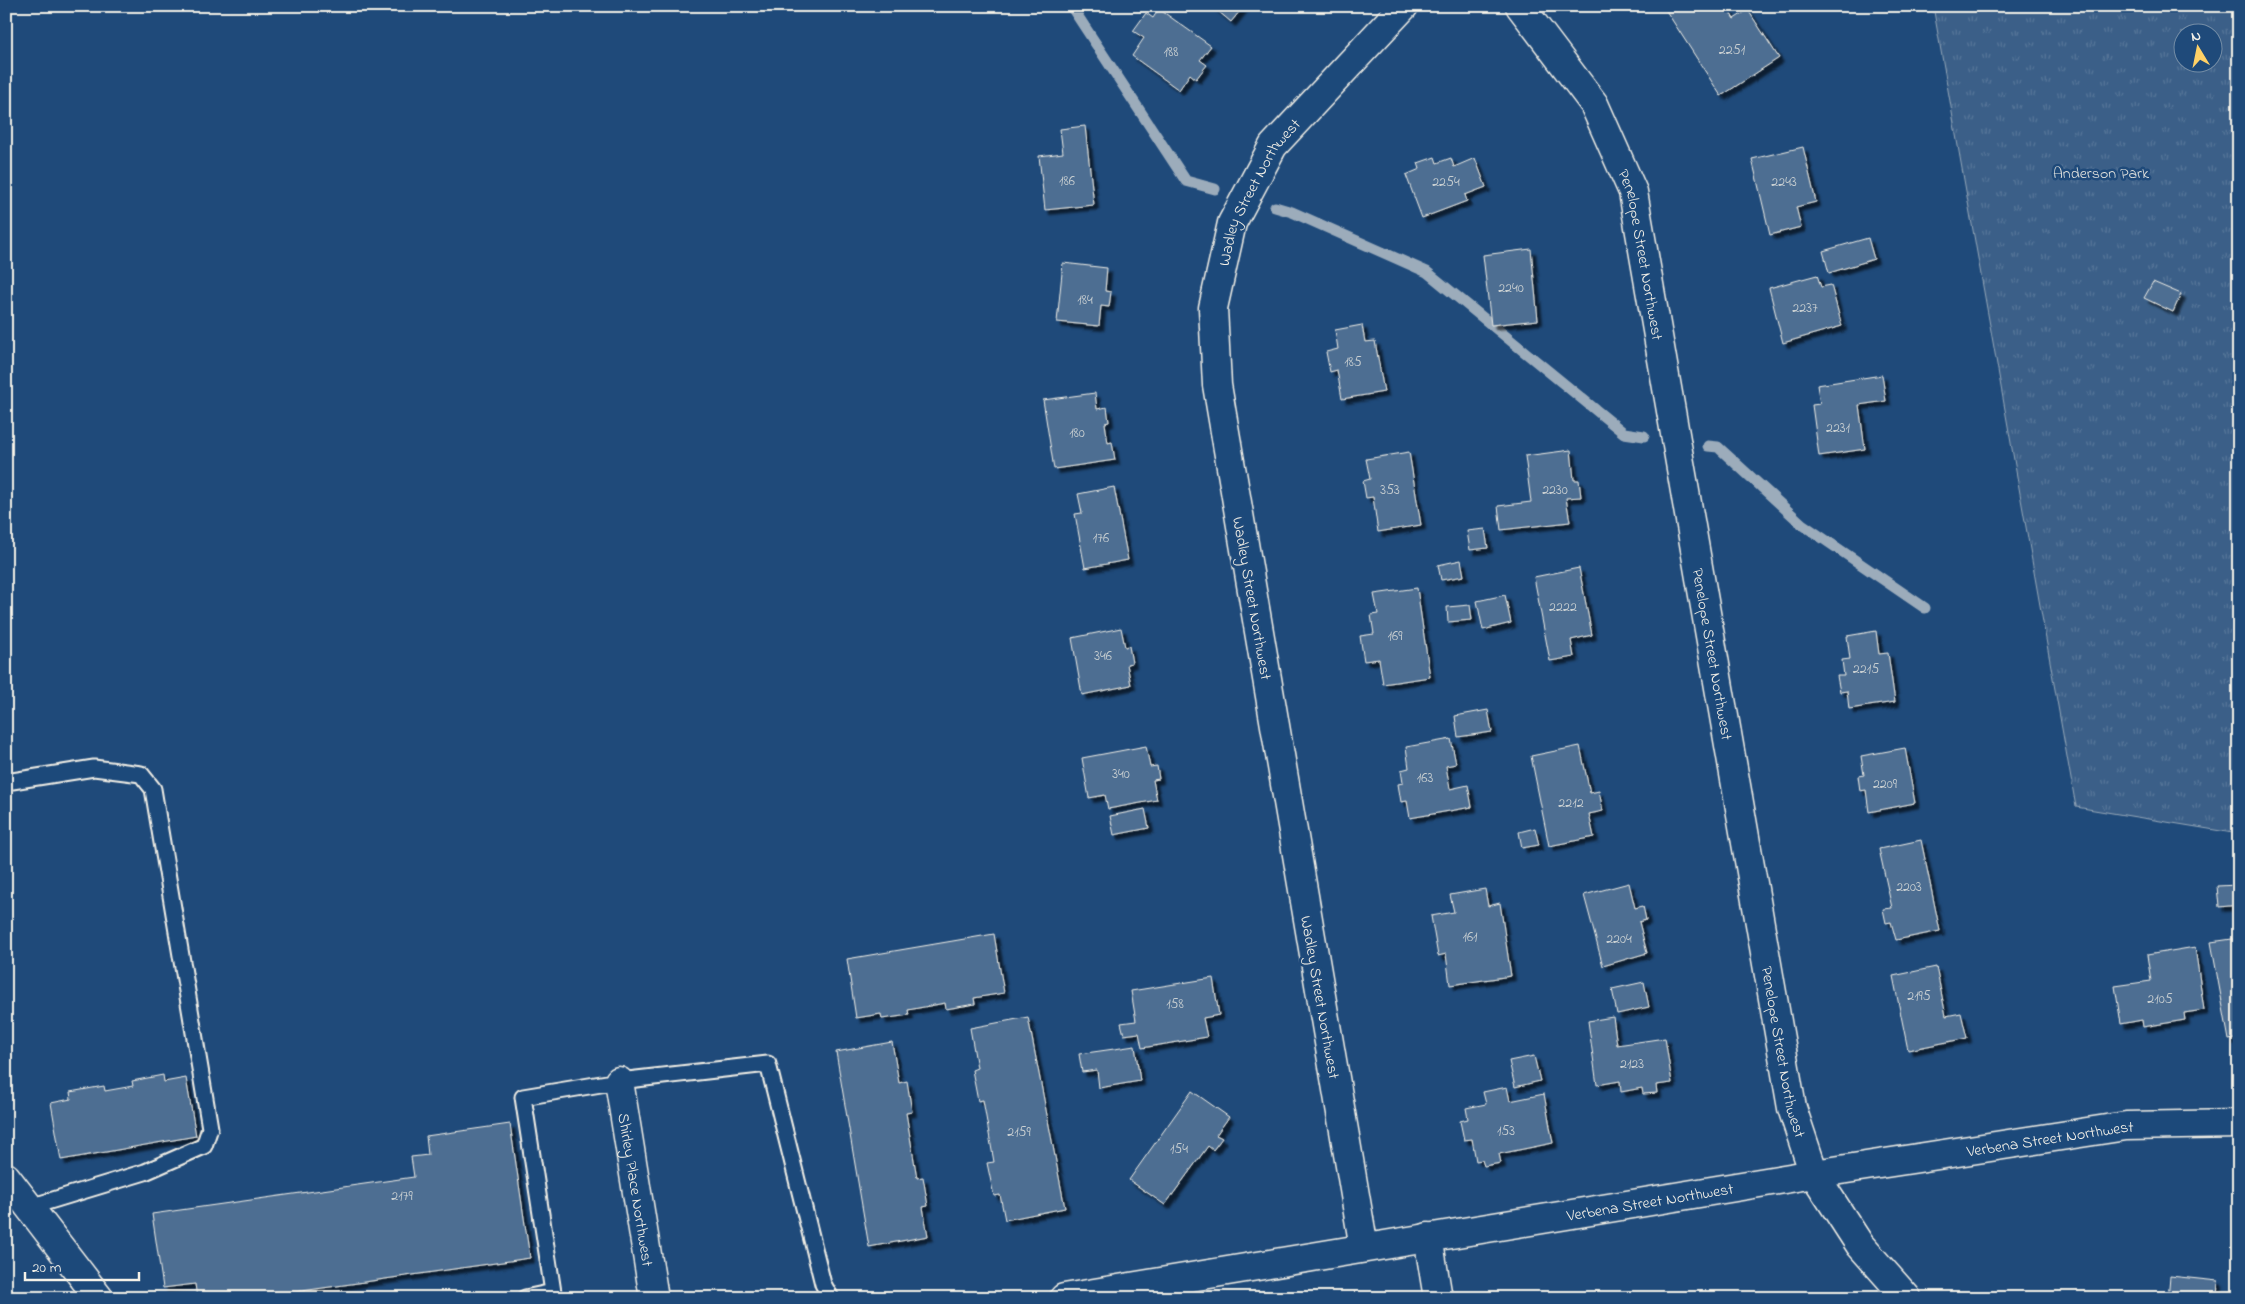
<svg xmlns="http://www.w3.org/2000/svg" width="2245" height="1304" font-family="'Indie Flower',sans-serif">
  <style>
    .park { fill: url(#park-tufts); stroke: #97a8b8; fill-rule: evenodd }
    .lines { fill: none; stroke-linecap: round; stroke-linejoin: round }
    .stream { stroke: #9cacbb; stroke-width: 11 }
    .building { fill: #4d6e92; stroke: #f4f1e8; filter: url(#shadow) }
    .lane-casing { stroke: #f4f1e8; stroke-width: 19 }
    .street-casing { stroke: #f4f1e8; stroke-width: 31 }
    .lane { stroke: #1f4a7a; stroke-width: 15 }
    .street { stroke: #1f4a7a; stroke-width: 28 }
    .labels { text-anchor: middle; stroke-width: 5; stroke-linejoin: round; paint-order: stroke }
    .number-label { font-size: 14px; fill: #cad0d2 }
    .park-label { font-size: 16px; fill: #e1e2de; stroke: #1f4a7a }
    .street-label { font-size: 16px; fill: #f4f1e8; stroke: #1f4a7a }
  </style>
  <defs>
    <pattern id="park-tufts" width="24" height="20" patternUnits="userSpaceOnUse" patternTransform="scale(1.25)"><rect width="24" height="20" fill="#3a5f88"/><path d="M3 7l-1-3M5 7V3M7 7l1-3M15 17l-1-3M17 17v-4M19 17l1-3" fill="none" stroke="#577699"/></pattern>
    <filter id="shadow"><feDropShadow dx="4.5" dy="4.5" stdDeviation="1" flood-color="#0009"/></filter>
  </defs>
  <rect width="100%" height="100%" fill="#1f4a7a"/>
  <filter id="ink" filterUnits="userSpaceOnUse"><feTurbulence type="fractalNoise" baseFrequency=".02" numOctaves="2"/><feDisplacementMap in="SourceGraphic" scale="10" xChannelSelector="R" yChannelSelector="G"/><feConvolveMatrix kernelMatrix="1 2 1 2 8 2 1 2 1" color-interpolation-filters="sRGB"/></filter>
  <g filter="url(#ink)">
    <path class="park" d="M1933,6h306v828l-163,-27zM2182,32h30v30h-30z"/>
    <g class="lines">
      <path class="stream" d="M1071,6l115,175 29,8
        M1275,207l17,5 135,60 197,161 20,3
        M1708,446l10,1 84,77 123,84"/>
    </g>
    <path class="building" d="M1212,6h32l-13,16z
      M1669,6h26l3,5 8,-5h20l8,13 14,-9 31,48 -58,38 -56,-87z
      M1159,9l52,37 -11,14 7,5 -11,14 -6,-5 -11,16 -47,-34 12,-18 -11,-7 13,-18 7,5z
      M1085,126l9,79 -49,5 -6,-54 24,-3 -3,-24z
      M1803,147l13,55 -20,5 5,20 -31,8 -18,-76z
      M1435,157l2,6 14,-5 3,9 21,-9 11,29 -21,8 2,6 -45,17 -16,-43 14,-6 -2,-6z
      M1868,238l6,21 -45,14 -6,-22z
      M1531,249l7,71 -47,5 -8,-70z
      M1063,263l44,5 -2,23 6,1 -2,15 -8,-1 -2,20 -42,-4z
      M1817,275l4,12 10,-2 11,41 -59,17 -14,-55z
      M2153,282l28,12 -8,18 -29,-14z
      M1362,325l3,17 10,-1 9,51 -42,7 -5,-29 -7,2 -4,-20 12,-3 -3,-19z
      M1882,375l4,26 -27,4 6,44 -46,7 -7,-51 8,-1 -3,-19z
      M1095,393l2,16 10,-2 2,15 -4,1 3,20 4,-1 3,18 -61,9 -11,-69z
      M1571,450l3,30h5l2,17 -15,1 4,24 -69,8 -3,-24 33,-4 -6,-46z
      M1409,452l12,73 -43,7 -5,-35 -7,1 -3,-17 7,-2 -4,-20z
      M1114,487l14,73 -43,8 -10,-54 7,-1 -4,-19z
      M1485,529l3,19 -18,2 -3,-19z
      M1461,560l3,16 -23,4 -3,-15z
      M1579,568l13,67 -21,5 3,17 -24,4 -16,-84z
      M1417,588l13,89 -47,7 -4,-25 -15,2 -4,-25 14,-2 -3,-19 7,-1 -4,-20z
      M1505,595l6,28 -28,7 -6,-29z
      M1470,605l2,15 -24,2 -1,-15z
      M1121,628l4,19 4,-1 3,17 -5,1 4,21 -49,10 -10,-57z
      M1876,631l3,23 9,-1 7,49 -46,7 -2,-18 -7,1 -3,-16h7l-2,-16 8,-1 -3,-23z
      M1488,710l4,22 -34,5 -3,-21z
      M1451,739l5,25 -10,2 4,23 18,-4 4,22 -62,11 -3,-17 -6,1 -3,-18 5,-1 -2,-13 8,-2 -3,-21z
      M1146,746l4,21 7,-1 2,13 -6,1 4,20 -49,9 -3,-14 -16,3 -7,-40z
      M1580,746l10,47 9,-2 4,20 -14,3 5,23 -45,9 -18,-90z
      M1905,748l10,55 -46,9 -3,-22 -6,1 -2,-15 6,-1 -3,-19z
      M1145,809l4,19 -35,7 -4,-19z
      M1535,828l4,17 -17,3 -3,-16z
      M1921,840l19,91 -44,9 -5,-18 -5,1 -3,-14 9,-1 -13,-59z
      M1629,883l6,25 8,-2 3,14 -7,2 8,31 -44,13 -19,-71z
      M2238,885l1,20 -20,2 -2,-21z
      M1485,889l3,17 12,-3 11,73 -61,9 -4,-31 -8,2 -7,-40 23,-4 -4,-17z
      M994,934l10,59 -30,5 1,6 -29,5 -1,-6 -37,7 1,5 -27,4 -1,-5 -25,4 -9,-59z
      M2239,938v100l-10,2 -18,-98z
      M2195,947l9,63 -20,3 1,7 -42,7 -1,-7 -21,4 -6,-38 36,-5 -4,-26z
      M1936,967l10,49 15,-3 6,25 -59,12 -15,-74z
      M1213,978l6,37 -16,3 4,19 -65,11 -3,-15 -15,2 -3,-12 15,-2 -5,-30z
      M1644,982l5,25 -32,7 -5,-25z
      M1028,1017l37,191 -60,12 -5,-25 -6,1 -7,-33 7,-1 -11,-62 -5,1 -6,-31 5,-2 -7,-40z
      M1613,1017l4,28 48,-7 7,45 -16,2 1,8 -14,1 -1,-6 -21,4 -1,-11 -23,4 -9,-64z
      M892,1042l7,41 8,-2 5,31 -6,1 11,65 6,-1 5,29 -5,1 5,29 -59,11 -33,-195z
      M1135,1046l5,35 -41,7 -2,-18 -15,2 -3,-18z
      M1534,1056l6,25 -25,6 -6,-26z
      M163,1075l1,7 22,-4 10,58 -135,24 -10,-57 20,-4 -1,-7 34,-6 1,5 28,-5 -1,-5z
      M1507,1087l3,14 34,-7 9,49 -54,11 2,9 -17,3 -2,-6 -6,1 -4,-22 -8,1 -4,-19 8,-2 -2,-11 20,-4 -3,-12z
      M1192,1091l37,26 -13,18 6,3 -9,12 -5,-4 -43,59 -36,-25z
      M510,1124l20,134 -276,40h-57l-2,-14 -32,4 -11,-74 262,-37 -3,-20 17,-2 -2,-19z
      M2170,1276l48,5 -1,17h-49z"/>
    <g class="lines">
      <defs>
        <path id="lane" d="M6,782l88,-14 47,6 12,15 57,339 -6,18 -59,26 -115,35
          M525,1298l28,-6 -30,-195 96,-16 149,-17 55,220 8,14"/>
        <g id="street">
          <path id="s1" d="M1520,6l74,98 39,88 159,916 22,66 46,71 47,53"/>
          <path id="s2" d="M619,1081l35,217"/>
          <path d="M6,1177l93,121"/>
          <path d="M1428,1237l10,61"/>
          <path id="s3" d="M1364,1248l-147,-863 -4,-77 19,-85 41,-77 131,-140"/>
          <path id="s4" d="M1064,1298l750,-124 312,-48 113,-2"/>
        </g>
      </defs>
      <use href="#lane" class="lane-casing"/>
      <use href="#street" class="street-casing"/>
      <use href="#lane" class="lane"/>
      <use href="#street" class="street"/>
    </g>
  </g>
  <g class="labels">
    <g class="number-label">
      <text x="1732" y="54">2251</text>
      <text x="1171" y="56">188</text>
      <text x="1067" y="185">186</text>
      <text x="1446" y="186">2254</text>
      <text x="1784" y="186">2243</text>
      <text x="1511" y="292">2240</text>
      <text x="1085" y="304">184</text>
      <text x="1805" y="312">2237</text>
      <text x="1353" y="366">185</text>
      <text x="1838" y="432">2231</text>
      <text x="1077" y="437">180</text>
      <text x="1390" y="494">353</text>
      <text x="1555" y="494">2230</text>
      <text x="1101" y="542">176</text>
      <text x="1563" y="611">2222</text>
      <text x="1395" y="640">169</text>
      <text x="1103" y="660">346</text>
      <text x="1866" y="673">2215</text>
      <text x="1121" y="778">340</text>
      <text x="1425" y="782">163</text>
      <text x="1885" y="788">2209</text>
      <text x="1571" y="807">2212</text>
      <text x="1909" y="891">2203</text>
      <text x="1470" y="941">161</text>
      <text x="1619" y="943">2204</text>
      <text x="1919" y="1000">2195</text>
      <text x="2160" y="1003">2105</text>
      <text x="1175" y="1008">158</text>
      <text x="1632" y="1068">2123</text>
      <text x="1506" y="1135">153</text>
      <text x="1019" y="1136">2159</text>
      <text x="1179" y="1153">154</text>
      <text x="402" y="1200">2179</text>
    </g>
    <g class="park-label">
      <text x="2101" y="178">Anderson Park</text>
    </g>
    <g class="street-label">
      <text dy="6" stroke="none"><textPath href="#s3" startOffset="1079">Wadley Street Northwest</textPath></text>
      <text dy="6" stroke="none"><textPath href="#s1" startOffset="282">Penelope Street Northwest</textPath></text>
      <text transform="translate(1253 598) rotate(80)" y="6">Wadley Street Northwest</text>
      <text dy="6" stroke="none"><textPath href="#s1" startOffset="688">Penelope Street Northwest</textPath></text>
      <text transform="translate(1321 997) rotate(80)" y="6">Wadley Street Northwest</text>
      <text dy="6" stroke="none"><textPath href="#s1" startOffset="1092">Penelope Street Northwest</textPath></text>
      <text dy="6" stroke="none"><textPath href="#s4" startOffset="999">Verbena Street Northwest</textPath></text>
      <text dy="6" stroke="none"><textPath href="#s2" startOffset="110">Shirley Place Northwest</textPath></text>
      <text dy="6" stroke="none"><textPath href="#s4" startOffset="594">Verbena Street Northwest</textPath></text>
    </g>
  </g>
  <rect width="2245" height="1304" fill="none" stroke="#1f4a7a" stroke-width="25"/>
  <rect x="12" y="12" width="2220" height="1279" fill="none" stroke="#f4f1e8" stroke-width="2" filter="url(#ink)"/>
  <g transform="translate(2198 48) rotate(350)"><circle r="24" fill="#1f4a7a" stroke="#748da6"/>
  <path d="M0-4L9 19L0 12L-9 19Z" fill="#ffd166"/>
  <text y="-8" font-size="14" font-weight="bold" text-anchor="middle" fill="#f4f1e8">N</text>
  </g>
  <path d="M25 1272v8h114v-8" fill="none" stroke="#f4f1e8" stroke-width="2.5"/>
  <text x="32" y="1272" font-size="15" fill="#f4f1e8" stroke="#1f4a7a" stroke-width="4" paint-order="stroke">20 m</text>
</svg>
